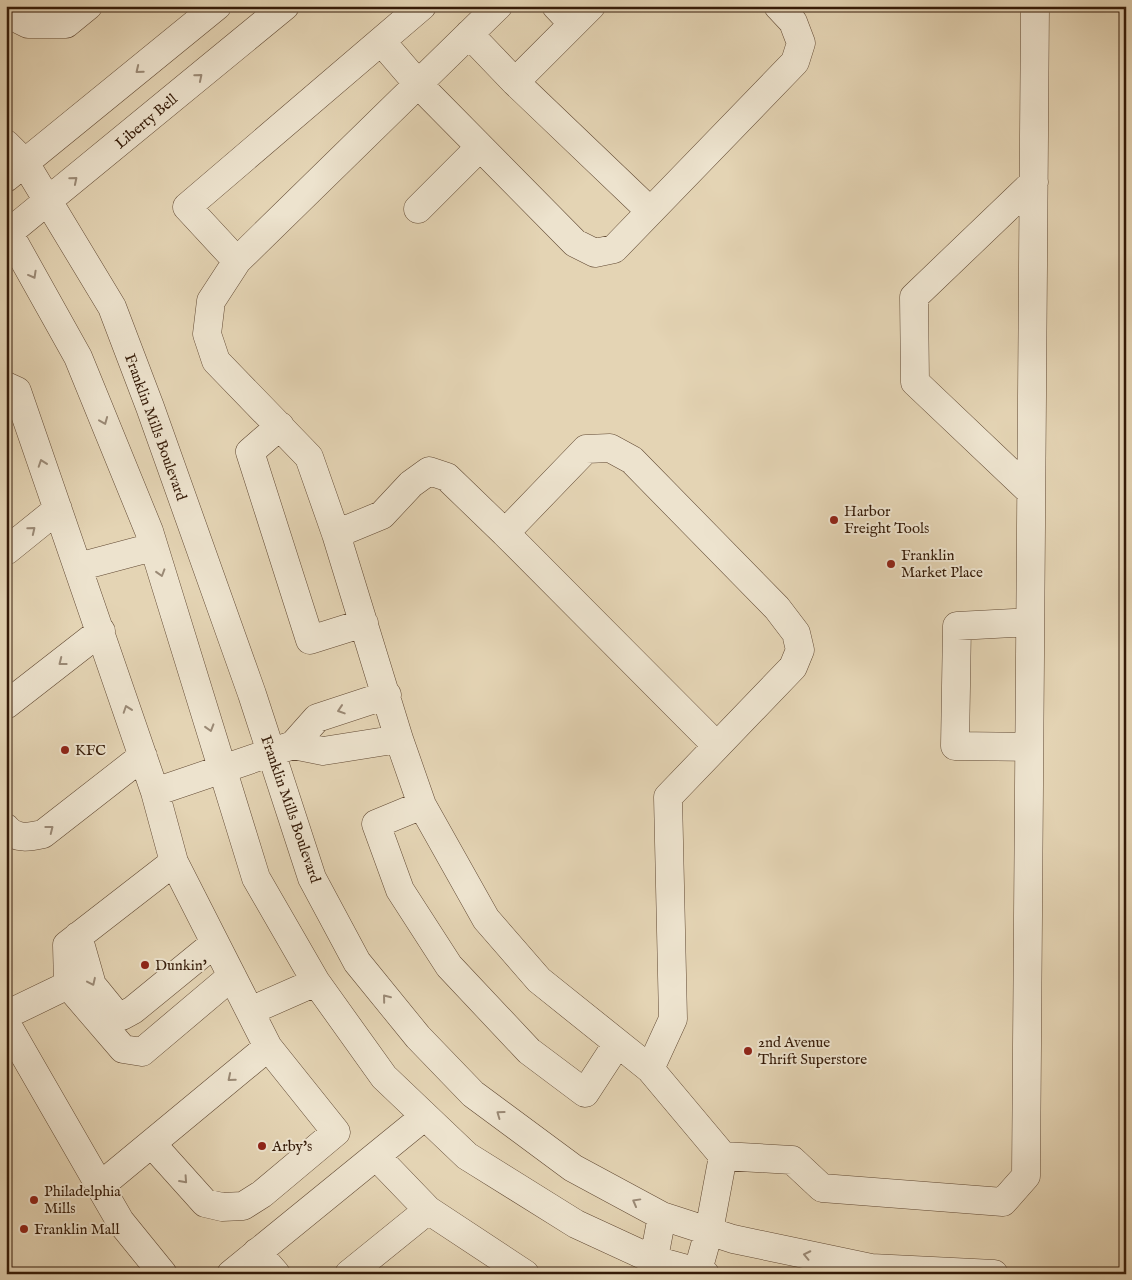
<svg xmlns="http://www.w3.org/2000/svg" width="1132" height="1280" font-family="'IM FELL English',serif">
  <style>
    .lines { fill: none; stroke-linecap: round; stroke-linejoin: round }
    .minor-casing { stroke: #614933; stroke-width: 29 }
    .minor { stroke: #ede3ce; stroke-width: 28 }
    .oneway { stroke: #9a8975 }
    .poi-dot { fill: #8f2418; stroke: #ede3ce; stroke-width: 2 }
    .labels { text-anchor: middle; stroke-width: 4; stroke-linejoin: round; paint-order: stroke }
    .street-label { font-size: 15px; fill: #351b08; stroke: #ede3ce }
    .poi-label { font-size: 15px; fill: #351b08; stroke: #ede3ce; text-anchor: start }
  </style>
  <rect width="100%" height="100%" fill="#e4d4b4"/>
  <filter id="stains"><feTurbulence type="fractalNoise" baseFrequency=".004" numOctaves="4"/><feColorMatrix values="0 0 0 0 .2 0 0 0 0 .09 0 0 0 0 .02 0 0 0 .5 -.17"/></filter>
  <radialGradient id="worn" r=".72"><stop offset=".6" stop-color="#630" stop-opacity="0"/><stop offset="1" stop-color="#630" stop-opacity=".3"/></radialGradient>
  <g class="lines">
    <defs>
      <path id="minor" d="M498,6l-261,255 -26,40 -4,33 9,27 93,96 27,77 63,205 23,66 64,114 53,61 111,89 73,87 69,4 30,28 181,14 23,-26 9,-1170
        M556,6l17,18
        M591,6l-76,76 135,129
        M6,13l22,11h38l22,-18
        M469,34l46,48
        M381,41l37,43 157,159 20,10 19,-4 181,-187 6,-19 -8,-21 -15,-16
        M6,144l19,19 87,144 38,100 102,287 60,184 45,84 61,75 55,57 100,74 89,48 71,23 138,29 123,6
        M6,178l211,-172
        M418,209l62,-62
        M6,228l72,129 71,174 107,347 60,104 68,95 83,79 109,68 78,36 51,14
        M6,235l279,-229
        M237,261l-50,-54 235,-201
        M6,386l11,5 138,401
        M280,426l-30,26 60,188 54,-17
        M1031,492l-116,-110 -1,-85 120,-115
        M505,533l212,213
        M336,534l46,-19 29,-31 18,-13 18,6 58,56 81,-84 24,-1 22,12 145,148 19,25 4,17 -7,17 -125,130 5,222 -23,50
        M6,551l52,-42
        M78,567l75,-20
        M6,705l95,-74
        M293,745l24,-27 70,-23
        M1029,747l-74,-1 2,-120 73,-4
        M422,805l-46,19 24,66 49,76 80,85 56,42 32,-49
        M6,828c10,12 24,9 37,6l100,-78
        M174,862l-19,-70 138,-47 30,6 76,-12
        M78,936l14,49 22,27 8,4 11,-6 82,-67
        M250,1011l66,-29
        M6,1015l62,-30
        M6,1023l114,198 43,53
        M152,1144l53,59 17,4 21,-1 19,-12 74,-62 -68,-85 -94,-185 -107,83 1,40 55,64 19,3 90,-76
        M376,1156l52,54 97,64
        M100,1186l168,-139
        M257,1252l19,22
        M231,1274l194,-158
        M349,1274l79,-64
        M651,1274l11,-58
        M697,1274l12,-43 14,-75"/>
    </defs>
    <use href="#minor" class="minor-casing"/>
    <use href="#minor" class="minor"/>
  </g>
  <defs><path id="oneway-chevron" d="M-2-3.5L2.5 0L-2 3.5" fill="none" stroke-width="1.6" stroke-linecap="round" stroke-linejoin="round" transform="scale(1.25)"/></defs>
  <g class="oneway">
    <use href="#oneway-chevron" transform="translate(139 70) rotate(141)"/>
    <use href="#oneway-chevron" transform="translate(199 77) rotate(-40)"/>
    <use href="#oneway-chevron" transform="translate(74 180) rotate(-40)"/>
    <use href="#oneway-chevron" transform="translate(33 275) rotate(61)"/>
    <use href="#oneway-chevron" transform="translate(104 421) rotate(68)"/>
    <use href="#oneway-chevron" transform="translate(42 463) rotate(-109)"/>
    <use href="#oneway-chevron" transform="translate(32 530) rotate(-39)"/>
    <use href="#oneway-chevron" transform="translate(161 573) rotate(73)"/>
    <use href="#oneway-chevron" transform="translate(62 662) rotate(142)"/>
    <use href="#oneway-chevron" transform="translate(127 709) rotate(-109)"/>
    <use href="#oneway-chevron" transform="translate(341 710) rotate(162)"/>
    <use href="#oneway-chevron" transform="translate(210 728) rotate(73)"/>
    <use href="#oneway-chevron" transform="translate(50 829) rotate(-38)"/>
    <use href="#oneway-chevron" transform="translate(92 982) rotate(65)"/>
    <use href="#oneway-chevron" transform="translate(386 998) rotate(-129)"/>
    <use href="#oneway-chevron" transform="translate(231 1078) rotate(140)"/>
    <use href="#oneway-chevron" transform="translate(500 1114) rotate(-144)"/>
    <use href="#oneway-chevron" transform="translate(184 1180) rotate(48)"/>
    <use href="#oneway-chevron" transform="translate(636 1202) rotate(-151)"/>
    <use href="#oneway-chevron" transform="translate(807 1255) rotate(-168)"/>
  </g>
  <g class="poi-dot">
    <circle cx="834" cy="520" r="5"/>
    <circle cx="891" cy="564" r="5"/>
    <circle cx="65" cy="750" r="5"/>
    <circle cx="145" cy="965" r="5"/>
    <circle cx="748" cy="1051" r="5"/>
    <circle cx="262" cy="1146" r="5"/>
    <circle cx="34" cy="1200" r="5"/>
    <circle cx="24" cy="1229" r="5"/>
  </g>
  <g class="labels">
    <g class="street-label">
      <text transform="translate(146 121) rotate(-40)" y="5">Liberty Bell</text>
      <text transform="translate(156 427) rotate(70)" y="5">Franklin Mills Boulevard</text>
      <text transform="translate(291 809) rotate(71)" y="5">Franklin Mills Boulevard</text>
    </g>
    <g class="poi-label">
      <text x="844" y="516">Harbor<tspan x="844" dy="17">Freight Tools</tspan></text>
      <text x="901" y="560">Franklin<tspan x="901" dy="17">Market Place</tspan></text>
      <text x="75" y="755">KFC</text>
      <text x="155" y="970">Dunkin'</text>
      <text x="758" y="1047">2nd Avenue<tspan x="758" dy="17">Thrift Superstore</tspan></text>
      <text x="272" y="1151">Arby's</text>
      <text x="44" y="1196">Philadelphia<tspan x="44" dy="17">Mills</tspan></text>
      <text x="34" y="1234">Franklin Mall</text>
    </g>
  </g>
  <rect width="1132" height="1280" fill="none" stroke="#e4d4b4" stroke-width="25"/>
  <rect x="8" y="8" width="1117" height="1265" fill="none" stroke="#351b08" stroke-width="2.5"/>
  <rect x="12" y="12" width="1107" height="1255" fill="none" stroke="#351b08"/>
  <rect width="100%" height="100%" filter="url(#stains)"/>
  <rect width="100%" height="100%" fill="url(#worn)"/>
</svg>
